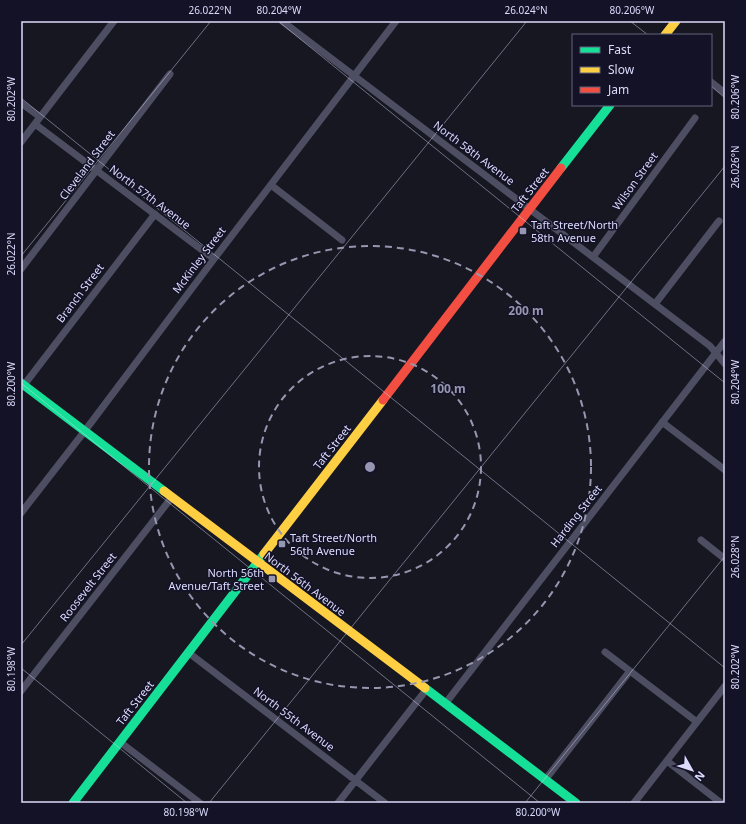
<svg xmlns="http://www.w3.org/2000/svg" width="746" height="824" font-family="'Noto Sans',sans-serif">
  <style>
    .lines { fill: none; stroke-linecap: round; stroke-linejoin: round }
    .street { stroke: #4d4e62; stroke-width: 7 }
    .fast { stroke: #16e098; stroke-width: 9 }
    .slow { stroke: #ffcf43; stroke-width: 9 }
    .jam { stroke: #f24e42; stroke-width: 9 }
    .ticks { fill: none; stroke: #dbdbfc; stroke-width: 1; stroke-opacity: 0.45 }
    .ring { fill: none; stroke: #9696b0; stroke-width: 2; stroke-dasharray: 7 5 }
    .poi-dot { fill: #9696b0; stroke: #131227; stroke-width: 1.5 }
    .labels { text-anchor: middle; stroke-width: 3; stroke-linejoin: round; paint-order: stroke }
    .street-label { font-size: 11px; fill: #dbdbfc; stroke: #131227 }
    .poi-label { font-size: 11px; fill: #dbdbfc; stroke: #131227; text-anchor: start }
    .centre { fill: #9696b0; stroke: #131227; stroke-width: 2 }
    .ring-label { font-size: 12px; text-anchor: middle; font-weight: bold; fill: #9696b0; stroke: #131227; stroke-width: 3; stroke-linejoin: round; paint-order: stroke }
    .neatline { fill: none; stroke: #dbdbfc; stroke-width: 1.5 }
    .ticks-label { font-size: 10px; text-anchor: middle; fill: #dbdbfc }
  </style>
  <rect width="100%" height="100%" fill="#171722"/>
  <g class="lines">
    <path class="street" d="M282,21l428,325 15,18
      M711,82l14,11
      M21,103l19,14
      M35,124l179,135
      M21,142l93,-121
      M271,185l71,55
      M593,257l102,-139
      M21,269l149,-195
      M655,304l64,-83
      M24,385l131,-171
      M662,422l63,48
      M21,513l63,-81 130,-173 182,-238
      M701,540l24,19
      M605,652l92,70
      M189,653l196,150
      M21,691l151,-194
      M445,704l280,-363
      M120,742l80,61
      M667,761l54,42
      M545,780l85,-109
      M338,803l88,-113
      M634,803l91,-117"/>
    <path class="fast" d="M561,168l49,-63
      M21,383l143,108
      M425,688l151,115
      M73,803l191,-249"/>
    <path class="slow" d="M665,35l11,-14
      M164,491l261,197
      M264,554l119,-154"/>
    <path class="jam" d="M383,400l178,-232"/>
  </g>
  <path class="ticks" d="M278,21l447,362M630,21l18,14M711,86l14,12M21,98l704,570M21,256l190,-235M21,383l519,420M21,645l506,-624M21,668l166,135M209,803l516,-637M525,803l200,-247"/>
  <g class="ring">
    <circle cx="370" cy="467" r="111"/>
    <circle cx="370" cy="467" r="221"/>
  </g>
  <g class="poi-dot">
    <rect x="519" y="227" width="8" height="8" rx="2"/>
    <rect x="278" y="540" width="8" height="8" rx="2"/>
    <rect x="268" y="575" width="8" height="8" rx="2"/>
  </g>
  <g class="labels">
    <g class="street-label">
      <text transform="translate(474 153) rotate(37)" y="4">North 58th Avenue</text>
      <text transform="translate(87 165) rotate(-53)" y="4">Cleveland Street</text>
      <text transform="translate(635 181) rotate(-54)" y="4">Wilson Street</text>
      <text transform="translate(530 190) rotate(-52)" y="4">Taft Street</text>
      <text transform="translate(150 197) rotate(37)" y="4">North 57th Avenue</text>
      <text transform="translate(199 260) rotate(-53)" y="4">McKinley Street</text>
      <text transform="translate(80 293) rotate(-53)" y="4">Branch Street</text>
      <text transform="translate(332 447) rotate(-52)" y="4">Taft Street</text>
      <text transform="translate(576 516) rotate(-52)" y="4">Harding Street</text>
      <text transform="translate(305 584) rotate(37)" y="4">North 56th Avenue</text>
      <text transform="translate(88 587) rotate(-52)" y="4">Roosevelt Street</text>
      <text transform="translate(135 703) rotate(-52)" y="4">Taft Street</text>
      <text transform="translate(294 719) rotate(37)" y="4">North 55th Avenue</text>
    </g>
    <g class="poi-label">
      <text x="531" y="229">Taft Street/North<tspan x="531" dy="13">58th Avenue</tspan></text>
      <text x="290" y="542">Taft Street/North<tspan x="290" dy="13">56th Avenue</tspan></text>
      <text x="264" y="577" text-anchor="end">North 56th<tspan x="264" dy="13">Avenue/Taft Street</tspan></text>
    </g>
  </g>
  <circle cx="370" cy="467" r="6" class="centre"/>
  <g class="ring-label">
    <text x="526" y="315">200 m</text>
    <text x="448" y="393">100 m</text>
  </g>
  <rect width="746" height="824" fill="none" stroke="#131227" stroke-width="44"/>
  <rect x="572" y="34" width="140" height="72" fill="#131227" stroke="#63627c"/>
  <rect x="580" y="47" width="20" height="6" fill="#16e098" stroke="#63627c"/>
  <text x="608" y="54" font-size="12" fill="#dbdbfc">Fast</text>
  <rect x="580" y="67" width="20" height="6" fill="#ffcf43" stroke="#63627c"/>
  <text x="608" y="74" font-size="12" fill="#dbdbfc">Slow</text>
  <rect x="580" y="87" width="20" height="6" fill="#f24e42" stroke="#63627c"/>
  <text x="608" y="94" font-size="12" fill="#dbdbfc">Jam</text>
  <g transform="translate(692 770) rotate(129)" stroke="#131227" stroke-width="3" paint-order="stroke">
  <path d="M0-3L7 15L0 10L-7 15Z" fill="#dbdbfc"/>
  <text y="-6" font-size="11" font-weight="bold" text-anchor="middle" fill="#dbdbfc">N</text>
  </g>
  <rect x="22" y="22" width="702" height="780" class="neatline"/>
  <g class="ticks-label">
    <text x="210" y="14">26.022°N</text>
    <text x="279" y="14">80.204°W</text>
    <text x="526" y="14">26.024°N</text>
    <text x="632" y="14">80.206°W</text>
    <text transform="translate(735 97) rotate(-90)" y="4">80.206°W</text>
    <text transform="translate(11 99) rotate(-90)" y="4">80.202°W</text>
    <text transform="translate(735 167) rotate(-90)" y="4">26.026°N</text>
    <text transform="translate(11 254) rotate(-90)" y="4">26.022°N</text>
    <text transform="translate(735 382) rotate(-90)" y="4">80.204°W</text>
    <text transform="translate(11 384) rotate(-90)" y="4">80.200°W</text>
    <text transform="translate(735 557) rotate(-90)" y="4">26.028°N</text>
    <text transform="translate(735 667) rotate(-90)" y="4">80.202°W</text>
    <text transform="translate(11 669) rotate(-90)" y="4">80.198°W</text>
    <text x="186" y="816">80.198°W</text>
    <text x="538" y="816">80.200°W</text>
  </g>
</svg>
